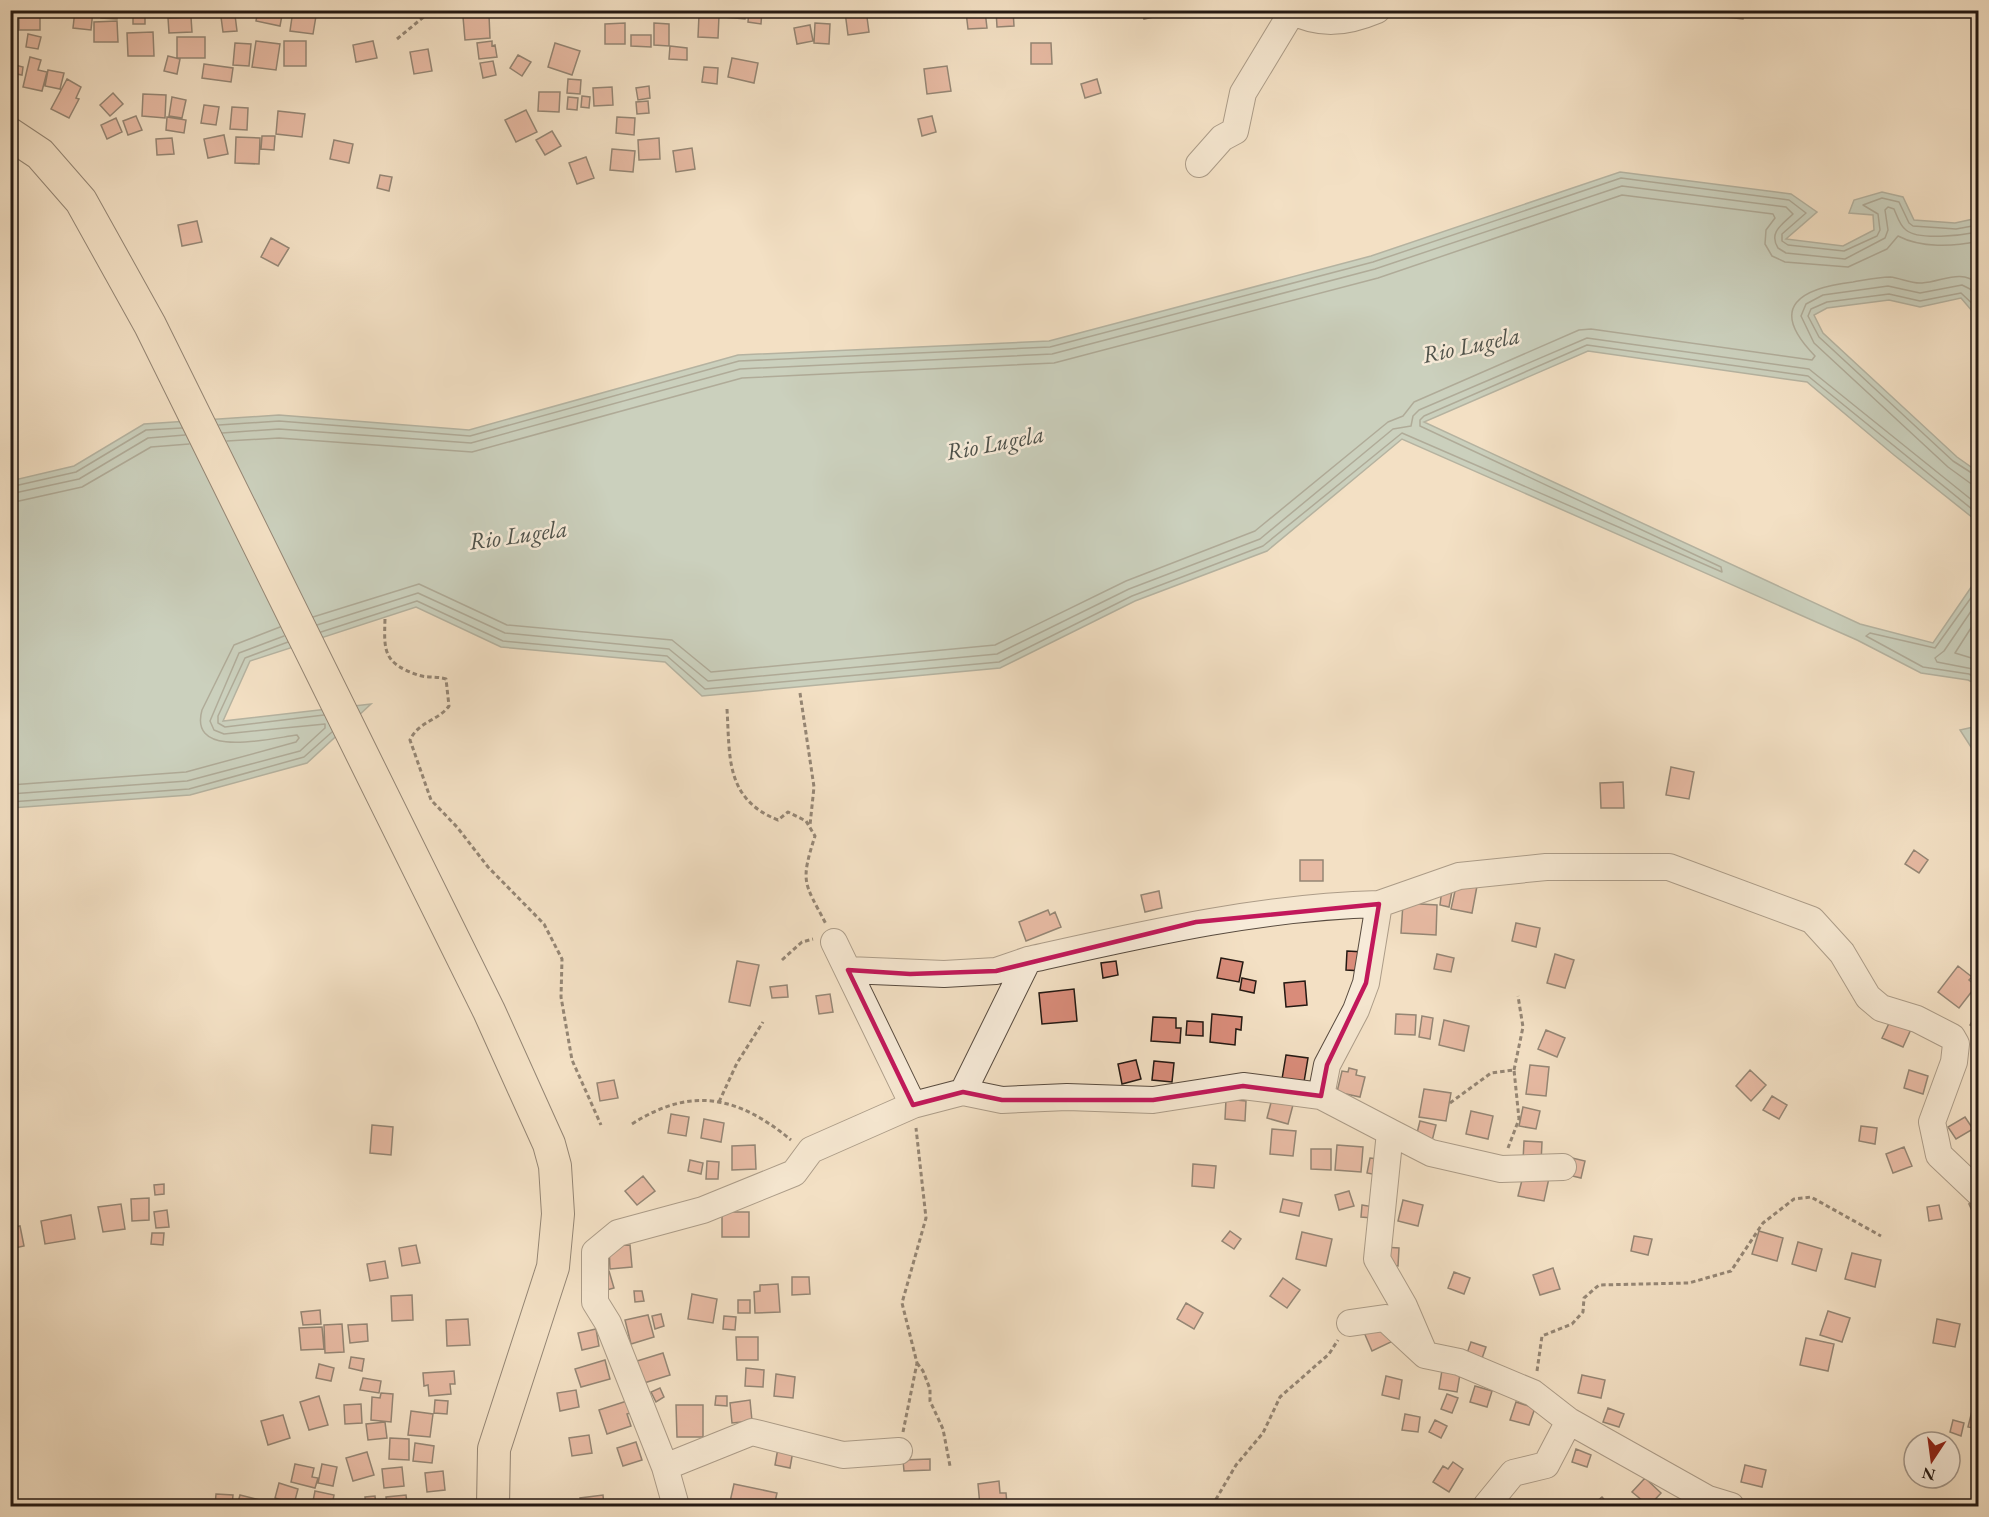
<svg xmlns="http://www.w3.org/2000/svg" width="1989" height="1517" font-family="'EB Garamond',serif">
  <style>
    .water { fill: #9bbdb3; stroke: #6b7b73; stroke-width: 1.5 }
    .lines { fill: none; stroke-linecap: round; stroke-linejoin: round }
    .shore { stroke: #606b63; stroke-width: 1.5 }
    .building { fill: #d98c7a; stroke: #241913; stroke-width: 1.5 }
    .minor-casing { stroke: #584b3f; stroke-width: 28 }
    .major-casing { stroke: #241913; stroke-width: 34 }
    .path { stroke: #241913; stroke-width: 3; stroke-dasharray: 4.5 3; stroke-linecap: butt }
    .minor { stroke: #f7ebd9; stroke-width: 26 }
    .major { stroke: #f3e0c4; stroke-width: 32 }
    .marked { fill: none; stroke: #c2185b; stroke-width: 4.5; stroke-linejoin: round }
    .labels { text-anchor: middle; stroke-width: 5; stroke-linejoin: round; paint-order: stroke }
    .water-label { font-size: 24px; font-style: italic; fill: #4e524b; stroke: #f7ebd9 }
  </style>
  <rect width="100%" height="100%" fill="#f3e0c4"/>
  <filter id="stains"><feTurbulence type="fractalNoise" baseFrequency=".00333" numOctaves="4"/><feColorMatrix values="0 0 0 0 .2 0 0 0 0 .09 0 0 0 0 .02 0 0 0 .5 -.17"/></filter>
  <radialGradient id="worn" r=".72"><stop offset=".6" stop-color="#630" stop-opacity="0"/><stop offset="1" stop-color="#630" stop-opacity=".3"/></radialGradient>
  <path class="water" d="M1620,172l171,22 26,18 -31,27 57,7 31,-16 -1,-15 -24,-2 5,-13 28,-8 21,5 11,23 41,3 23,-5v100l-17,-20 -41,9 -31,-7 -62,8 -13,7 9,18 134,124 21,15v50l-84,-67 -87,-73 -219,-31 -164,71 436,202 73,19 39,-57 6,2v97l-10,-5 -47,-7 -64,-33 -455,-201 -135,112 -132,50 -135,67 -298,28 -37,-34 -164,-15 -85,-40 -166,54 -27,60 148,-17 -64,59 -117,32 -179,13 -1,-327 64,-15 70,-42 135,-9 190,15 269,-75 311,-14 322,-85z
    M1978,726v32l-18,-28z"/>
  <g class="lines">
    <path class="shore" d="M1978,298l-8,-9 -8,-4 -42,8 -32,-7 -65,9 -17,9 -5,12 13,27 134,124 22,16 8,1
      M1978,309l-17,-16 -41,8 -31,-7 -62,8 -16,7 -3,7 11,21 134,124 25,16
      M219,425l60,-4 191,15 269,-75 311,-14 323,-85 248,-84 168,22 17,13 -24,21v7l6,4 56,6 33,-15 3,-6 -2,-16 -15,-9 19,-7 17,4 10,21 4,3 43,3 22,-4
      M222,433l57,-4 192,14 269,-74 312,-15 323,-85 247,-83 164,21 7,7c-10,10 -25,18 -15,34l8,5 59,6 40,-21 3,-8 -3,-20 3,-3 6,2c3,7 6,17 12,21 13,11 57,5 72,2
      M227,441l52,-3 193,14 270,-74 312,-15 324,-85 244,-83 151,19 2,4 -9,12 -1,14 7,12 13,6 63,5 39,-18 11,-13c23,12 55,11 80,5
      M10,487l66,-15 70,-42 36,-2
      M10,494l69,-15 69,-41 37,-3
      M10,503l72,-16 69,-40 38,-3
      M1978,594l-5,1 -38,53 -65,-15 -4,3 57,31 46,7 9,5
      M1978,601l-34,50 -9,7 2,4 41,8
      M313,617l106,-33 88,41 165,15 39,32 284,-27 131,-64 129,-50 133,-109 15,-6 11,-14 165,-72 12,-1 221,31 3,-4c-49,-50 -13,-68 38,-74 12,-2 25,-5 37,-5 11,1 21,7 32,6 20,-1 39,-15 56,1
      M1978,617l-23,36 23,7
      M317,625l101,-32 87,40 164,16 39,32 289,-27 132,-65 131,-50 133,-110 18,-3 2,-10 6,-6 168,-72 222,31 169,136
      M321,632l96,-31 86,40 164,15 38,33 294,-27 133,-66 131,-50 139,-113 320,139 -1,-5 -301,-141v-6l4,-4 163,-71 221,31 170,138
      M288,642l-43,16 -27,58v7l7,4 99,-12
      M10,785l176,-13 110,-30 3,-4 -2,-3c-25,3 -109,25 -95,-25l32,-65 46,-18
      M10,794l177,-13 113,-30 25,-23v-4l-101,10 -10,-4 -4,-9 29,-68 45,-17
      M10,802l179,-13 115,-32 28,-25"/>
  </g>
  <path class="building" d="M10,10h7l-1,22h-6z
    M19,10h21v20h-21z
    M75,10h18l-2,20 -18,-2z
    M102,10h16l-1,9 -16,-1z
    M133,10h12v14h-12z
    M164,10h23v4l-22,2z
    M258,10h25l-3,16 -24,-5z
    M293,10h24l-4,24 -23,-3z
    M332,10h20v5l-20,1z
    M724,10h22l-1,9 -21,-2z
    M749,10h13l-1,14 -13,-2z
    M866,10l3,22 -21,3 -3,-23z
    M996,10h17l1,16 -17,1z
    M1142,10h20l1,5 -19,4z
    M1586,10h15l1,5 -16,2z
    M1727,10h18l-2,9 -17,-2z
    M985,11l2,17 -19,1 -2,-17z
    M235,15l2,16 -14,1 -2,-15z
    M489,15l1,23 -25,2 -2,-23z
    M699,15l20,1 -1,22 -20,-1z
    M191,17l1,15 -23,1 -1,-15z
    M117,21l1,21h-24v-20z
    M625,23v21h-20v-20z
    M654,23l15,1v22l-15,-1z
    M815,23l15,1 -1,20 -15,-1z
    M810,25l3,16 -16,3 -3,-16z
    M153,32l1,24h-26l-1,-23z
    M28,34l13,3 -3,12 -12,-2z
    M631,35h20v12l-20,-1z
    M177,37h28v21h-28z
    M256,41l24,3 -4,26 -24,-3z
    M284,41h22v25h-22z
    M373,41l4,17 -21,4 -3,-17z
    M492,41v5l3,-1 2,12 -18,2 -2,-16z
    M235,43l16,1 -2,22 -16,-1z
    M555,43l25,8 -8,24 -24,-8z
    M1031,43h20l1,21h-21z
    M670,46l17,2v12l-18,-1z
    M428,49l4,22 -18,3 -4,-22z
    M518,55l13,7 -9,14 -12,-8z
    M10,56l7,1 -2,8 8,2 -1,8 -10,-2z
    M168,56l12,3 -3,15 -13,-3z
    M30,57l11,3 -3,10 9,2 -5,19 -19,-4z
    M732,58l26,5 -4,20 -26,-6z
    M493,61l3,14 -13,3 -3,-15z
    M204,64l29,4 -2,14 -29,-4z
    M947,66l4,25 -24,3 -3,-25z
    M704,67l14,1 -1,16 -15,-2z
    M48,70l16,3 -4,16 -15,-3z
    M67,79l14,8 -5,11 3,1 -10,19 -18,-9z
    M568,79l13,1 -1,14 -13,-1z
    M1097,79l4,14 -16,5 -4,-14z
    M649,86l1,12 -12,2 -2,-12z
    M612,87l1,18 -19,1 -1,-18z
    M539,92h21l-1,20 -21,-1z
    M113,93l10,11 -13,12 -10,-11z
    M143,94l23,1 -1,23 -23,-2z
    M582,96l8,1 -1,11 -8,-1z
    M172,97l14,3 -4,18 -13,-2z
    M568,97l10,1 -1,12 -10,-1z
    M648,101l1,12 -12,1 -1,-12z
    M204,105l15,2 -3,18 -15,-2z
    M232,107l16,1 -1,22 -17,-1z
    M526,110l11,22 -21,10 -11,-22z
    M278,111l27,3 -3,23 -26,-3z
    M136,116l6,14 -14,5 -5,-14z
    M932,116l4,16 -14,4 -4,-17z
    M167,117l19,3 -2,13 -18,-3z
    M617,117l18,1 -1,17 -18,-2z
    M116,118l6,14 -15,7 -6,-14z
    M552,131l9,15 -16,9 -9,-15z
    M224,135l4,19 -20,4 -4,-19z
    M262,136h13l-1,14 -13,-1z
    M236,137l24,1 -1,26 -24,-1z
    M172,138l2,16 -17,1 -1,-16z
    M659,138l1,21 -21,1 -1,-20z
    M334,140l19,4 -4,19 -19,-4z
    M692,148l3,21 -19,3 -3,-21z
    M612,149l23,2 -2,21 -23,-2z
    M586,157l8,21 -17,6 -8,-21z
    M380,175l12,2 -3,14 -12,-3z
    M197,221l5,21 -20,4 -4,-21z
    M271,238l18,10 -11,18 -17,-9z
    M1671,767l23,5 -5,27 -23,-4z
    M1623,782l1,26h-23l-1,-25z
    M1914,850l14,10 -9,13 -14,-9z
    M1300,860h23v21h-23z
    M1457,882l20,4 -5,27 -21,-4z
    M1442,889l10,2 -3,16 -9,-2z
    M1159,891l3,17 -17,4 -4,-17z
    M1403,903l34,2 -1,30 -35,-2z
    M1048,910l2,5 5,-3 6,15 -35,14 -7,-19z
    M1516,923l24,5 -4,19 -24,-6z
    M1347,951l17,1 -1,19 -17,-1z
    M1437,954l17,4 -3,14 -17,-3z
    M1555,954l19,6 -9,28 -18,-5z
    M1221,958l22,4 -4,20 -22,-4z
    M737,961l22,4 -9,41 -21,-4z
    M1116,961l2,14 -15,3 -2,-15z
    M1958,966l14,11 -3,3 7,6 -17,22 -21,-16z
    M1242,978l14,3 -2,12 -14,-3z
    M1305,981l2,24 -21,2 -2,-24z
    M787,985l1,12 -16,1 -2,-11z
    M1074,989l3,32 -35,3 -3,-31z
    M830,994l3,18 -14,2 -3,-18z
    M1978,1011v19l-8,-5z
    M1212,1014l30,3 -1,13 -5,-1 -1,16 -25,-3z
    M1396,1014l20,1 -1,20 -20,-1z
    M1422,1016l11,2 -3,21 -11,-2z
    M1153,1017l23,1v10h5l-1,15 -29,-2z
    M1892,1017l20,10 -9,20 -21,-9z
    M1444,1020l25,6 -5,25 -25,-6z
    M1187,1021l16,1v14l-17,-1z
    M1546,1030l19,8 -8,19 -19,-8z
    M1286,1055l22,3 -4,24 -22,-3z
    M1136,1060l5,19 -19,5 -4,-20z
    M1154,1061l20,2 -2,19 -20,-2z
    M1530,1065l19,2 -3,29 -20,-2z
    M1349,1068l8,2 -1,5 9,2 -5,20 -23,-5 5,-21 6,1z
    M1750,1070l16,15 -15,16 -15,-15z
    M1909,1070l19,6 -5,18 -19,-6z
    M614,1080l4,18 -18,3 -3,-18z
    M1424,1089l27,4 -5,28 -27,-4z
    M1273,1095l21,6 -6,23 -21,-6z
    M1772,1096l15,9 -8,14 -16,-9z
    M1226,1099l20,2 -1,20 -20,-2z
    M1523,1107l17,4 -4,18 -17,-3z
    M1471,1111l22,5 -5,23 -22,-5z
    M671,1114l18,3 -3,19 -18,-3z
    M1965,1117l8,12 -17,10 -8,-12z
    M704,1119l20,4 -3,19 -20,-4z
    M1420,1121l16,4 -4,16 -16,-4z
    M372,1125l21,2 -2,28 -21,-2z
    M1861,1126l16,2 -2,16 -16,-3z
    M1272,1129l24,2 -3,25 -23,-2z
    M1524,1141l18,1 -1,21 -18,-2z
    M755,1145l1,24 -24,1v-24z
    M1337,1145l26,2 -2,25 -26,-2z
    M1904,1147l8,19 -19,7 -7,-19z
    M1311,1149h20v21l-20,-1z
    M1568,1157l17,4 -4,17 -17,-4z
    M1370,1158l15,2 -2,16 -16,-3z
    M690,1160l13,3 -2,11 -13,-3z
    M707,1161l12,1 -1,17h-12z
    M1193,1164l23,2 -2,22 -22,-2z
    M1524,1172l25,6 -5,23 -26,-5z
    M643,1176l12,15 -18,14 -12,-14z
    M164,1184v10l-9,1 -1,-10z
    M1349,1191l5,15 -15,4 -4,-15z
    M149,1198v22l-17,1 -1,-22z
    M1283,1199l19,4 -3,13 -19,-4z
    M1403,1200l20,5 -5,21 -20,-5z
    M1978,1201v13l-4,1 -5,-11z
    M121,1204l4,25 -22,3 -5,-25z
    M1362,1205l12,2 -2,11 -11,-1z
    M1939,1205l3,14 -13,2 -2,-14z
    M167,1210l2,17 -13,1 -2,-16z
    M722,1212h27v25h-27z
    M71,1215l4,24 -30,5 -4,-23z
    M20,1226l4,20 -14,3v-21z
    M1230,1231l11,8 -7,10 -12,-8z
    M1759,1231l24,7 -6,23 -25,-7z
    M1302,1232l30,7 -6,27 -30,-7z
    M152,1233h12l-1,12 -12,-1z
    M1634,1236l18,3 -4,16 -17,-4z
    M1798,1242l24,7 -6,22 -24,-7z
    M416,1245l4,18 -18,3 -3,-18z
    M630,1245l2,22 -22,2 -1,-23z
    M1383,1247l16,1 -1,18 -17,-2z
    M1852,1253l29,7 -6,27 -30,-8z
    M385,1261l3,17 -18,3 -3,-17z
    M1553,1268l7,21 -20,6 -7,-20z
    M609,1271l5,17 -11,3 -5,-18z
    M1454,1272l16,6 -6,16 -16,-6z
    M792,1277h17l1,17 -18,1z
    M1283,1278l17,12 -13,18 -17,-12z
    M778,1284l2,28 -25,1 -1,-21 6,-1v-6z
    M634,1291h8l2,10 -9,1z
    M692,1294l25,5 -4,24 -25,-4z
    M412,1295l1,25 -21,1 -1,-25z
    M738,1300h12v13h-12z
    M1186,1303l17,10 -9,16 -17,-10z
    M320,1310l1,14 -18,1 -2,-13z
    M1828,1311l22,7 -8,24 -22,-7z
    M661,1314l3,12 -9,3 -3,-13z
    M648,1315l6,22 -23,7 -6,-24z
    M724,1316l12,1 -1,13 -12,-1z
    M468,1319l2,26 -23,1 -1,-26z
    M1937,1319l23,5 -5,23 -22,-4z
    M1382,1322l9,20 -19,9 -9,-21z
    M342,1324l2,28 -19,1 -1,-28z
    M367,1324l1,17 -18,2 -2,-18z
    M322,1327l2,22 -23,1 -2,-22z
    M596,1329l3,17 -17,4 -4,-17z
    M736,1337h22v23h-21z
    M1806,1338l28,6 -6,27 -28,-6z
    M1471,1342l15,5 -6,17 -15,-5z
    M663,1353l7,22 -26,8 -7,-22z
    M351,1357l13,2 -2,12 -13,-3z
    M605,1360l5,19 -29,8 -6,-18z
    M319,1364l15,4 -3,13 -15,-3z
    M1443,1364l18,4 -4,24 -18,-3z
    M746,1368l18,2 -1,17 -18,-1z
    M454,1371l1,13h-5l1,10 -22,2 -1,-11 -4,1 -1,-13z
    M776,1374l19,3 -2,21 -19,-2z
    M1582,1375l23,5 -4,18 -23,-5z
    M1386,1376l16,4 -3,19 -17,-4z
    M363,1378l18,3 -2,12 -19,-3z
    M1475,1386l17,5 -5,16 -17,-5z
    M660,1388l4,9 -8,5 -5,-10z
    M576,1390l3,17 -19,4 -3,-18z
    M381,1393l12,1 -2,28 -20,-2 1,-23 8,1z
    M1447,1394l11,4 -6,15 -11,-4z
    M319,1396l9,29 -19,5 -9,-28z
    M716,1396h11v10l-12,-1z
    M435,1400l13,1 -1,13 -13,-1z
    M630,1400l4,12 -7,2 4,12 -24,8 -8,-24z
    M750,1400l2,21 -20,2 -2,-20z
    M1516,1402l19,6 -6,17 -19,-5z
    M361,1404l1,19 -17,1 -1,-19z
    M676,1405h27v32h-26z
    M1973,1407l5,1v21l-10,-2z
    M1608,1408l16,6 -5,13 -16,-5z
    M411,1411l22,3 -3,23 -22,-2z
    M1405,1414l15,3 -2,15 -16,-2z
    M283,1415l7,23 -22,7 -7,-24z
    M1435,1420l12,6 -6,12 -12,-6z
    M1953,1420l11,3 -3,13 -11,-4z
    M385,1422l2,16 -19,2 -2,-16z
    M589,1435l3,18 -20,3 -3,-18z
    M390,1438l19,1v21l-20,-1z
    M636,1442l6,18 -19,6 -6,-18z
    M415,1443l19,3 -2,17 -19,-2z
    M778,1448l15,3 -3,17 -15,-3z
    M1576,1449l15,6 -4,12 -15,-5z
    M367,1452l7,23 -21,6 -7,-23z
    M930,1459v11l-26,1 -1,-11z
    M1453,1462l10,7 -14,23 -16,-10 10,-16 5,3z
    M295,1464l19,4 -2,9 6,1 -3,10 -24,-6z
    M322,1464l15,3 -4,19 -15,-3z
    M1745,1465l21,5 -4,17 -21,-5z
    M402,1467l2,19 -20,2 -2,-19z
    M443,1471l2,19 -18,2 -2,-19z
    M1645,1478l16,15 -12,13 -17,-14z
    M999,1481l1,12h6l1,11 -27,2 -2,-22z
    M279,1483l19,6 -4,15 -19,-6z
    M734,1484l43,9 -3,13h-45z
    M315,1491l19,4 -2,11h-20z
    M216,1494l17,1 -1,11h-17z
    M240,1495l24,6 -1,5h-26z
    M406,1495l1,8h4v3h-24l-1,-9z
    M603,1495l1,11h-23l-1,-8z
    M375,1496l1,10h-10l-1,-9z
    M1602,1497l8,9h-19z"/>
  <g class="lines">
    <defs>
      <path id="minor" d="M1289,10c31,16 57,13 88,0
        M1199,164l23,-26 13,-7 8,-38 49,-81
        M1379,904l80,-28 87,-9h123l143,53 30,33 26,44 13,11 36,11 35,18 4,7 -2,18 -22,60 7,33 39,37
        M834,942l79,163 -102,45 -17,23 -91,37 -85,23 -23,19v50l13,21 57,144 87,-35 91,23 56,-4
        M848,970l96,4 52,-3 32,-11
        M963,1092l39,8 65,-3 86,3 90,-14 78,10 69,36
        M913,1105l50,-13 65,-132c116,-26 231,-53 351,-56l-13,79 -10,27 -29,55 -6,31
        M1350,1323l35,-5 40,37 34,7 74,31 36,28 -23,44 -33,8 -27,33
        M1425,1355l-21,-49 -27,-47 13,-127 41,21 70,16 62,-2
        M1569,1421l139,78 23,7
        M665,1467l11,39"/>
      <path id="major" d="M10,134l30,20 41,47 69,124 339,686 60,133 6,22 3,48 -5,53 -59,182 -1,57"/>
    </defs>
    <use href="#minor" class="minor-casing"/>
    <use href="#major" class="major-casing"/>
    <path class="path" d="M397,39l35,-29
      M385,619c-1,32 -2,44 33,56 9,3 18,1 28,4l3,27c-11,15 -30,15 -39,34l21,60 26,27 31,40 56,57 18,35 -1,38 11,63 29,65
      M800,693l14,94 -4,38
      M727,709c3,48 -2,90 51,111l10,-8 18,9 9,15c-15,47 -11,46 11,88
      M782,960l20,-18 11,-3
      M1514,1070l9,-43 -5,-31
      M719,1102l18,-39 26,-41
      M1450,1103l41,-30 23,-3 5,49 -11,29
      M632,1124c59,-38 106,-28 159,16
      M917,1363l6,8 7,18v12l13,28 7,37
      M1537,1371l5,-35 30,-12 11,-12 1,-14 15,-13 90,-2 42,-12 32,-48 31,-24 17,-2 70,39
      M903,1432l14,-69 -15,-60 24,-85 -10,-90
      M1212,1506l24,-41 27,-32 17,-36 49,-43 9,-14"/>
    <use href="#minor" class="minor"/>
    <use href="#major" class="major"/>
  </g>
  <path d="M0 0H1989V1517H0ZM1379,904l-13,79 -39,82 -6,31 -78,-10 -90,14h-151l-39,-8 -50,13 -65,-135 62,4 86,-3 200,-49z" fill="#f3e0c4" fill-opacity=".55" fill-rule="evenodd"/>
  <path class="marked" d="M1379,904l-13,79 -39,82 -6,31 -78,-10 -90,14h-151l-39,-8 -50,13 -65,-135 62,4 86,-3 200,-49z"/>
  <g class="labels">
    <g class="water-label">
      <text transform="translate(1471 345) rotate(-12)" y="8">Rio Lugela</text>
      <text transform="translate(995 443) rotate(-11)" y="8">Rio Lugela</text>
      <text transform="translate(518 535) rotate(-8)" y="8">Rio Lugela</text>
    </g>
  </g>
  <rect width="1989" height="1517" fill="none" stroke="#f3e0c4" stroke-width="36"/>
  <rect x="12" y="12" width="1965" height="1493" fill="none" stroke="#241913" stroke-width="3"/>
  <rect x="18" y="18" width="1953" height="1481" fill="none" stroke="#241913" stroke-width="1.5"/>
  <g transform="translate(1932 1460) rotate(193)"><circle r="28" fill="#f7ebd9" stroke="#a3978a" stroke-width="1.5"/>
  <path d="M0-4.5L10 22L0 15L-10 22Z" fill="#8f2418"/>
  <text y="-9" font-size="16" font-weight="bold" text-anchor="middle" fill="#241913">N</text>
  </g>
  <rect width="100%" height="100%" filter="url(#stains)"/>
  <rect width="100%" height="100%" fill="url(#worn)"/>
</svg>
